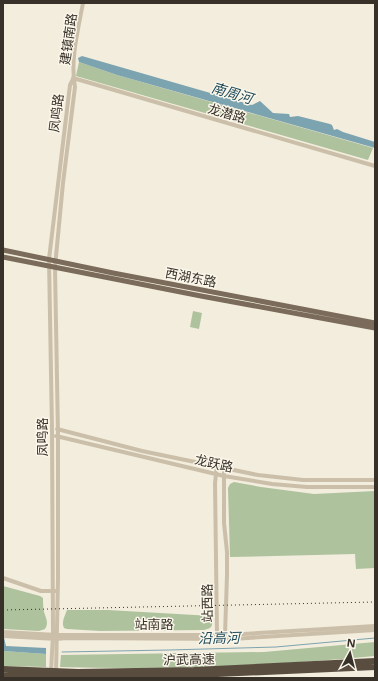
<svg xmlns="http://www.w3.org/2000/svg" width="378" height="681" font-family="'Open Sans','Noto Sans SC',sans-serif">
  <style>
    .green { fill: #aec29d }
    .water { fill: #7ca4b0 }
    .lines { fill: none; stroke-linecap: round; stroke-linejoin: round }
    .stream { stroke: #7ca4b0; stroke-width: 1 }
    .tertiary { stroke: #cbbfa9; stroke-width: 4 }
    .primary { stroke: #7a6b5a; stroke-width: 5 }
    .motorway { stroke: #594d40; stroke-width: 6 }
    .rail { stroke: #383129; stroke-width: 1; stroke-dasharray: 1 3; stroke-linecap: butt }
    .labels { text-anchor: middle; stroke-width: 3; stroke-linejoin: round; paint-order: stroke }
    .street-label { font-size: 13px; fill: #383129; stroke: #faf6ea }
    .water-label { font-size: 14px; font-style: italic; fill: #1e4a5b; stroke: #faf6ea }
  </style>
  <rect width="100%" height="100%" fill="#f3eddd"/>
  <path class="green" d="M79,62l38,13 256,73 -5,12 -292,-84z
    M193,311l9,2 -3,16 -9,-2z
    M234,482l27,5 53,7 61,-3v77l-19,1 -1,-15 -125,3 -2,-69 2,-4z
    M3,586l37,10 3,2c0,4 0,10 1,14 2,7 5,10 1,17l-6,2 -36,-2z
    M67,610h41l104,6c0,9 2,12 -8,14l-104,1 -33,-2 -3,-1c-3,-6 1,-12 3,-18z
    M375,642v14c-105,10 -210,14 -315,11l1,-12 203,-3z
    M3,651l43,3v13l-43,-1z"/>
  <path class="water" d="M82,56l170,49 8,-4 13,12 16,1 1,3 8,-1 32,8 2,1 2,5 3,-1 6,3 32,10v6l-258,-73 -38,-13 -1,-4z
    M3,633l3,13 40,2v6l-43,-3z"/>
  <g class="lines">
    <path class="stream" d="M62,652l107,-2 107,-3 99,-9"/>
    <path class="tertiary" d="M73,78l302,88
      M57,429l85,22 116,24 45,5h72
      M56,436l168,40 48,8 35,3h68
      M217,466l-2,17 2,151 1,1
      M224,468v55l3,29v23l-2,60
      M3,578l38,13h14
      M3,632l54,3h169l149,-9
      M3,636l54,3 9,-1 166,1 143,-9
      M51,672l2,-38 -1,-204 -3,-171 21,-174 3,-6
      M56,673l2,-93v-145l-3,-168 8,-84 12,-96c-5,-27 3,-57 8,-84"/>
    <path class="primary" d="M3,250l110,23 262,50
      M3,257l198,39 174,32"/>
    <path class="motorway" d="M3,669l75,3 116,-2 181,-9
      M3,675l118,2 74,-2 180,-8"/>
    <path class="rail" d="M3,610l372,-8"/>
  </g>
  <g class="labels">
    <g class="street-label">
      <text transform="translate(68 39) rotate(-82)" y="5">建镇南路</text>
      <text transform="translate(56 113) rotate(-83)" y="5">凤鸣路</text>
      <text transform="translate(227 113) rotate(16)" y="5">龙潜路</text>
      <text transform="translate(191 277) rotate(11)" y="5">西湖东路</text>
      <text transform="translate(42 437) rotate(-90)" y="5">凤鸣路</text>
      <text transform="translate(214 463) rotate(13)" y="5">龙跃路</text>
      <text transform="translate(207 603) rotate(-91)" y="5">站西路</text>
      <text x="154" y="629">站南路</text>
      <text transform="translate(189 659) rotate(-1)" y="5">沪武高速</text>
    </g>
    <g class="water-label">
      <text transform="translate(232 93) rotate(17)" y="5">南周河</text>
      <text transform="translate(219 638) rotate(-1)" y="5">沿高河</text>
    </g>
  </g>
  <rect width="378" height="681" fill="none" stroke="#383129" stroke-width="8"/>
  <g transform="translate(350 653) rotate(7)" stroke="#faf6ea" stroke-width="3" paint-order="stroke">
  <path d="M0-3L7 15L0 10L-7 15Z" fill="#383129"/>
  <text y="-6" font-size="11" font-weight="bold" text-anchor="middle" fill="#383129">N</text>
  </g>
</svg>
